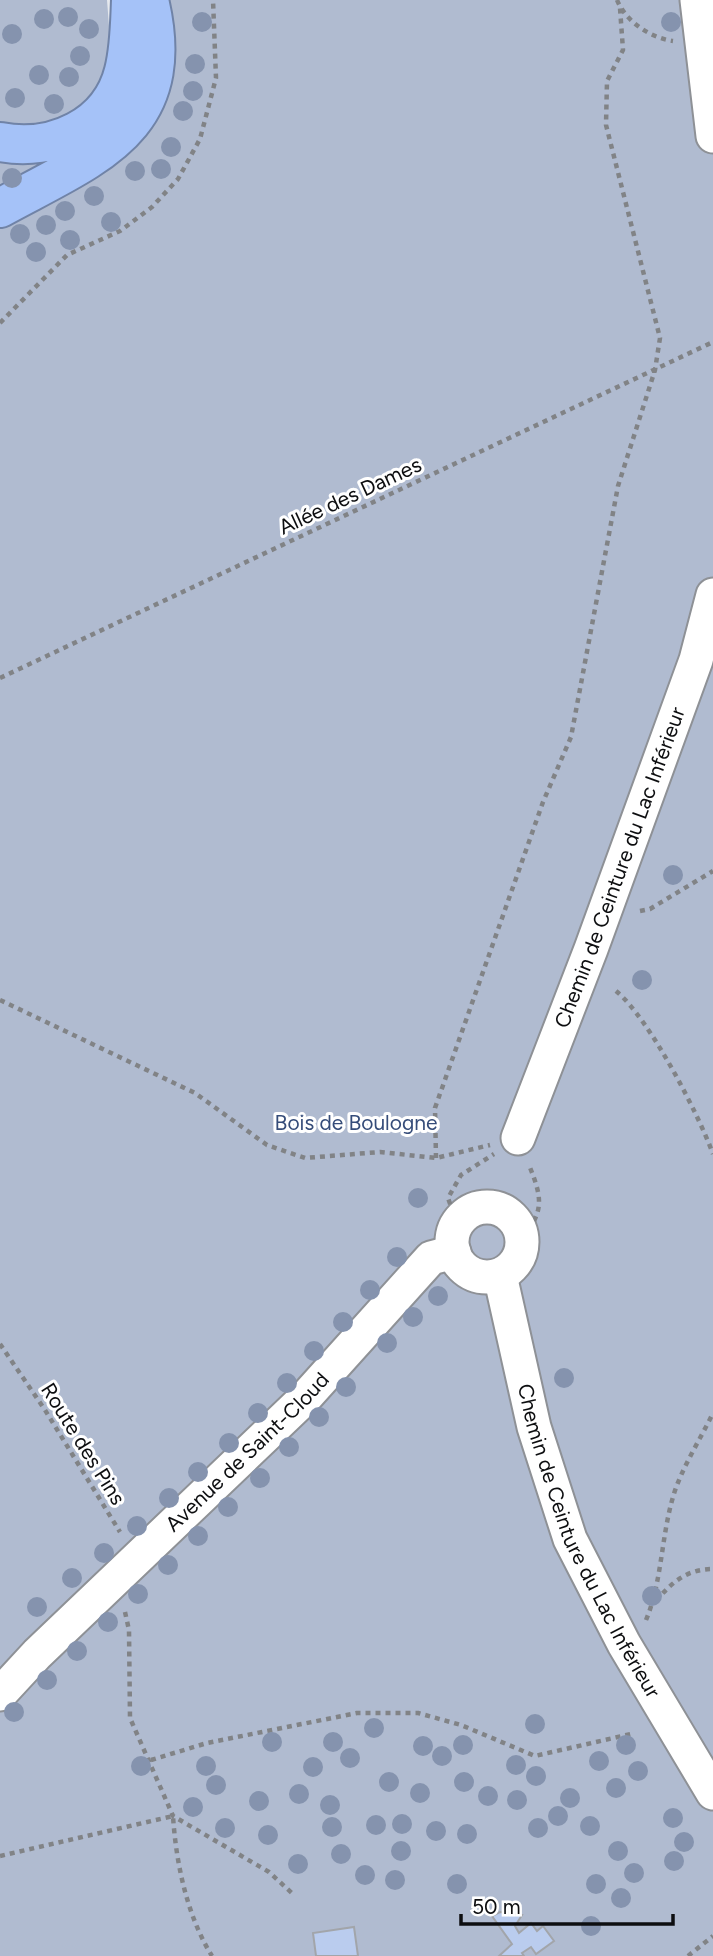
<svg xmlns="http://www.w3.org/2000/svg" width="713" height="1956" font-family="Figtree,sans-serif">
  <style>
    .green { fill: #b0bbd0 }
    .building { fill: #baccee; stroke: #a2a5aa; stroke-width: 2 }
    .lines { fill: none; stroke-linecap: round; stroke-linejoin: round }
    .minor-casing { stroke: #8e9196; stroke-width: 37 }
    .highway-casing { stroke: #7083a7; stroke-width: 42 }
    .path { stroke: #818386; stroke-width: 4.5; stroke-dasharray: 5 5; stroke-linecap: butt }
    .minor { stroke: #fff; stroke-width: 33 }
    .highway { stroke: #a5c2f8; stroke-width: 38 }
    .tree { fill: #8593ae }
    .labels { text-anchor: middle; stroke-width: 6; stroke-linejoin: round; paint-order: stroke }
    .street-label { font-size: 21px; fill: #0d0e10; stroke: #fff }
    .park-label { font-size: 21px; fill: #354c79; stroke: #fff }
  </style>
  <rect width="100%" height="100%" fill="#e6e9ee"/>
  <path class="green" d="M0,0h107l4,52 -5,24 -24,33 -36,18 -46,-3z
    M170,0h543v1956h-713v-1728c71,-39 169,-75 175,-169 2,-20 -3,-40 -5,-59z
    M0,157h55l-55,32z"/>
  <path class="building" d="M500,1912l22,3 -7,11 4,7 12,-10 6,8 6,-5 11,15 -18,13 -5,-7 -9,6 2,3h-25l13,-12 -20,-28z
    M354,1927l4,29h-42l-3,-23z"/>
  <g class="lines">
    <defs>
      <g id="minor">
        <path d="M697,0l16,136"/>
        <path id="s1" d="M518,1138l73,-189 105,-289 17,-65"/>
        <circle cx="487" cy="1242" r="35"/>
        <path id="s2" d="M500,1275l34,152 36,112 54,105 89,149"/>
        <path id="s3" d="M0,1694l37,-40 267,-255 127,-141 23,-6"/>
      </g>
      <path id="highway" d="M0,142c53,10 110,-15 124,-71 6,-23 6,-48 7,-71
        M0,208c95,-52 180,-79 149,-208"/>
    </defs>
    <use href="#minor" class="minor-casing"/>
    <use href="#highway" class="highway-casing"/>
    <path class="path" d="M617,0c9,22 34,38 56,41
      M0,323l67,-68 53,-24 32,-24 26,-28 22,-40 16,-61 -3,-78
      M0,678l713,-336
      M640,911l10,-2 63,-38
      M616,991c33,27 82,122 97,163
      M0,1000l195,93 72,52 38,13 75,-6 56,6 54,-13
      M436,1158l-1,-50 108,-306 28,-65 47,-251 37,-116 5,-32 -54,-213 1,-44 16,-31 -3,-42
      M457,1223l-9,-25 13,-23 33,-21
      M522,1237c24,-26 19,-42 7,-72
      M0,1344l45,66 75,122
      M656,1601c16,-19 31,-32 57,-32
      M125,1612l4,18 1,88 43,98 96,56 25,23
      M646,1620c16,-38 15,-82 27,-123 8,-28 27,-57 40,-84
      M151,1760l56,-17 150,-30h61l43,12 74,31 100,-23
      M0,1856l173,-40c3,47 14,100 39,140
      M688,1956l25,-20"/>
    <use href="#minor" class="minor"/>
    <use href="#highway" class="highway"/>
  </g>
  <g class="tree">
    <circle cx="68" cy="17" r="10"/>
    <circle cx="44" cy="19" r="10"/>
    <circle cx="202" cy="22" r="10"/>
    <circle cx="671" cy="22" r="10"/>
    <circle cx="89" cy="29" r="10"/>
    <circle cx="12" cy="34" r="10"/>
    <circle cx="80" cy="56" r="10"/>
    <circle cx="195" cy="64" r="10"/>
    <circle cx="39" cy="75" r="10"/>
    <circle cx="69" cy="77" r="10"/>
    <circle cx="193" cy="91" r="10"/>
    <circle cx="15" cy="98" r="10"/>
    <circle cx="54" cy="104" r="10"/>
    <circle cx="183" cy="111" r="10"/>
    <circle cx="171" cy="147" r="10"/>
    <circle cx="161" cy="169" r="10"/>
    <circle cx="135" cy="171" r="10"/>
    <circle cx="12" cy="178" r="10"/>
    <circle cx="94" cy="196" r="10"/>
    <circle cx="65" cy="211" r="10"/>
    <circle cx="111" cy="222" r="10"/>
    <circle cx="46" cy="225" r="10"/>
    <circle cx="20" cy="234" r="10"/>
    <circle cx="70" cy="240" r="10"/>
    <circle cx="36" cy="252" r="10"/>
    <circle cx="673" cy="875" r="10"/>
    <circle cx="642" cy="980" r="10"/>
    <circle cx="418" cy="1198" r="10"/>
    <circle cx="397" cy="1257" r="10"/>
    <circle cx="370" cy="1290" r="10"/>
    <circle cx="438" cy="1296" r="10"/>
    <circle cx="413" cy="1317" r="10"/>
    <circle cx="343" cy="1322" r="10"/>
    <circle cx="387" cy="1343" r="10"/>
    <circle cx="314" cy="1351" r="10"/>
    <circle cx="564" cy="1378" r="10"/>
    <circle cx="287" cy="1383" r="10"/>
    <circle cx="346" cy="1387" r="10"/>
    <circle cx="258" cy="1413" r="10"/>
    <circle cx="319" cy="1417" r="10"/>
    <circle cx="229" cy="1443" r="10"/>
    <circle cx="289" cy="1447" r="10"/>
    <circle cx="198" cy="1472" r="10"/>
    <circle cx="260" cy="1478" r="10"/>
    <circle cx="169" cy="1498" r="10"/>
    <circle cx="228" cy="1507" r="10"/>
    <circle cx="137" cy="1526" r="10"/>
    <circle cx="198" cy="1536" r="10"/>
    <circle cx="104" cy="1553" r="10"/>
    <circle cx="168" cy="1565" r="10"/>
    <circle cx="72" cy="1578" r="10"/>
    <circle cx="138" cy="1594" r="10"/>
    <circle cx="652" cy="1596" r="10"/>
    <circle cx="37" cy="1607" r="10"/>
    <circle cx="108" cy="1622" r="10"/>
    <circle cx="77" cy="1651" r="10"/>
    <circle cx="47" cy="1680" r="10"/>
    <circle cx="14" cy="1712" r="10"/>
    <circle cx="535" cy="1724" r="10"/>
    <circle cx="374" cy="1728" r="10"/>
    <circle cx="272" cy="1742" r="10"/>
    <circle cx="333" cy="1742" r="10"/>
    <circle cx="463" cy="1745" r="10"/>
    <circle cx="626" cy="1745" r="10"/>
    <circle cx="423" cy="1746" r="10"/>
    <circle cx="442" cy="1756" r="10"/>
    <circle cx="350" cy="1758" r="10"/>
    <circle cx="599" cy="1761" r="10"/>
    <circle cx="516" cy="1765" r="10"/>
    <circle cx="141" cy="1766" r="10"/>
    <circle cx="206" cy="1766" r="10"/>
    <circle cx="313" cy="1767" r="10"/>
    <circle cx="638" cy="1771" r="10"/>
    <circle cx="536" cy="1776" r="10"/>
    <circle cx="389" cy="1782" r="10"/>
    <circle cx="464" cy="1782" r="10"/>
    <circle cx="216" cy="1785" r="10"/>
    <circle cx="616" cy="1788" r="10"/>
    <circle cx="420" cy="1793" r="10"/>
    <circle cx="299" cy="1794" r="10"/>
    <circle cx="488" cy="1796" r="10"/>
    <circle cx="570" cy="1798" r="10"/>
    <circle cx="517" cy="1800" r="10"/>
    <circle cx="259" cy="1801" r="10"/>
    <circle cx="330" cy="1805" r="10"/>
    <circle cx="193" cy="1807" r="10"/>
    <circle cx="558" cy="1816" r="10"/>
    <circle cx="673" cy="1818" r="10"/>
    <circle cx="402" cy="1824" r="10"/>
    <circle cx="376" cy="1825" r="10"/>
    <circle cx="590" cy="1826" r="10"/>
    <circle cx="332" cy="1827" r="10"/>
    <circle cx="225" cy="1828" r="10"/>
    <circle cx="538" cy="1828" r="10"/>
    <circle cx="436" cy="1831" r="10"/>
    <circle cx="467" cy="1834" r="10"/>
    <circle cx="268" cy="1835" r="10"/>
    <circle cx="684" cy="1842" r="10"/>
    <circle cx="401" cy="1851" r="10"/>
    <circle cx="618" cy="1851" r="10"/>
    <circle cx="341" cy="1854" r="10"/>
    <circle cx="674" cy="1861" r="10"/>
    <circle cx="298" cy="1864" r="10"/>
    <circle cx="634" cy="1873" r="10"/>
    <circle cx="365" cy="1875" r="10"/>
    <circle cx="395" cy="1880" r="10"/>
    <circle cx="457" cy="1884" r="10"/>
    <circle cx="596" cy="1884" r="10"/>
    <circle cx="621" cy="1898" r="10"/>
    <circle cx="591" cy="1926" r="10"/>
  </g>
  <g class="labels">
    <g class="street-label">
      <text transform="translate(350 496) rotate(-25)" y="7">Allée des Dames</text>
      <text dy="7" stroke="none"><textPath href="#s1" startOffset="289">Chemin de Ceinture du Lac Inférieur</textPath></text>
      <text transform="translate(83 1444) rotate(58)" y="7">Route des Pins</text>
      <text dy="7" stroke="none"><textPath href="#s3" startOffset="346">Avenue de Saint-Cloud</textPath></text>
      <text dy="7" stroke="none"><textPath href="#s2" startOffset="282">Chemin de Ceinture du Lac Inférieur</textPath></text>
    </g>
    <g class="park-label">
      <text x="356" y="1130">Bois de Boulogne</text>
    </g>
  </g>
  <path d="M461 1914v10h212v-10" fill="none" stroke="#0d0e10" stroke-width="3.5"/>
  <text x="472" y="1914" font-size="21" fill="#0d0e10" stroke="#ffffff" stroke-width="5" paint-order="stroke">50 m</text>
</svg>
